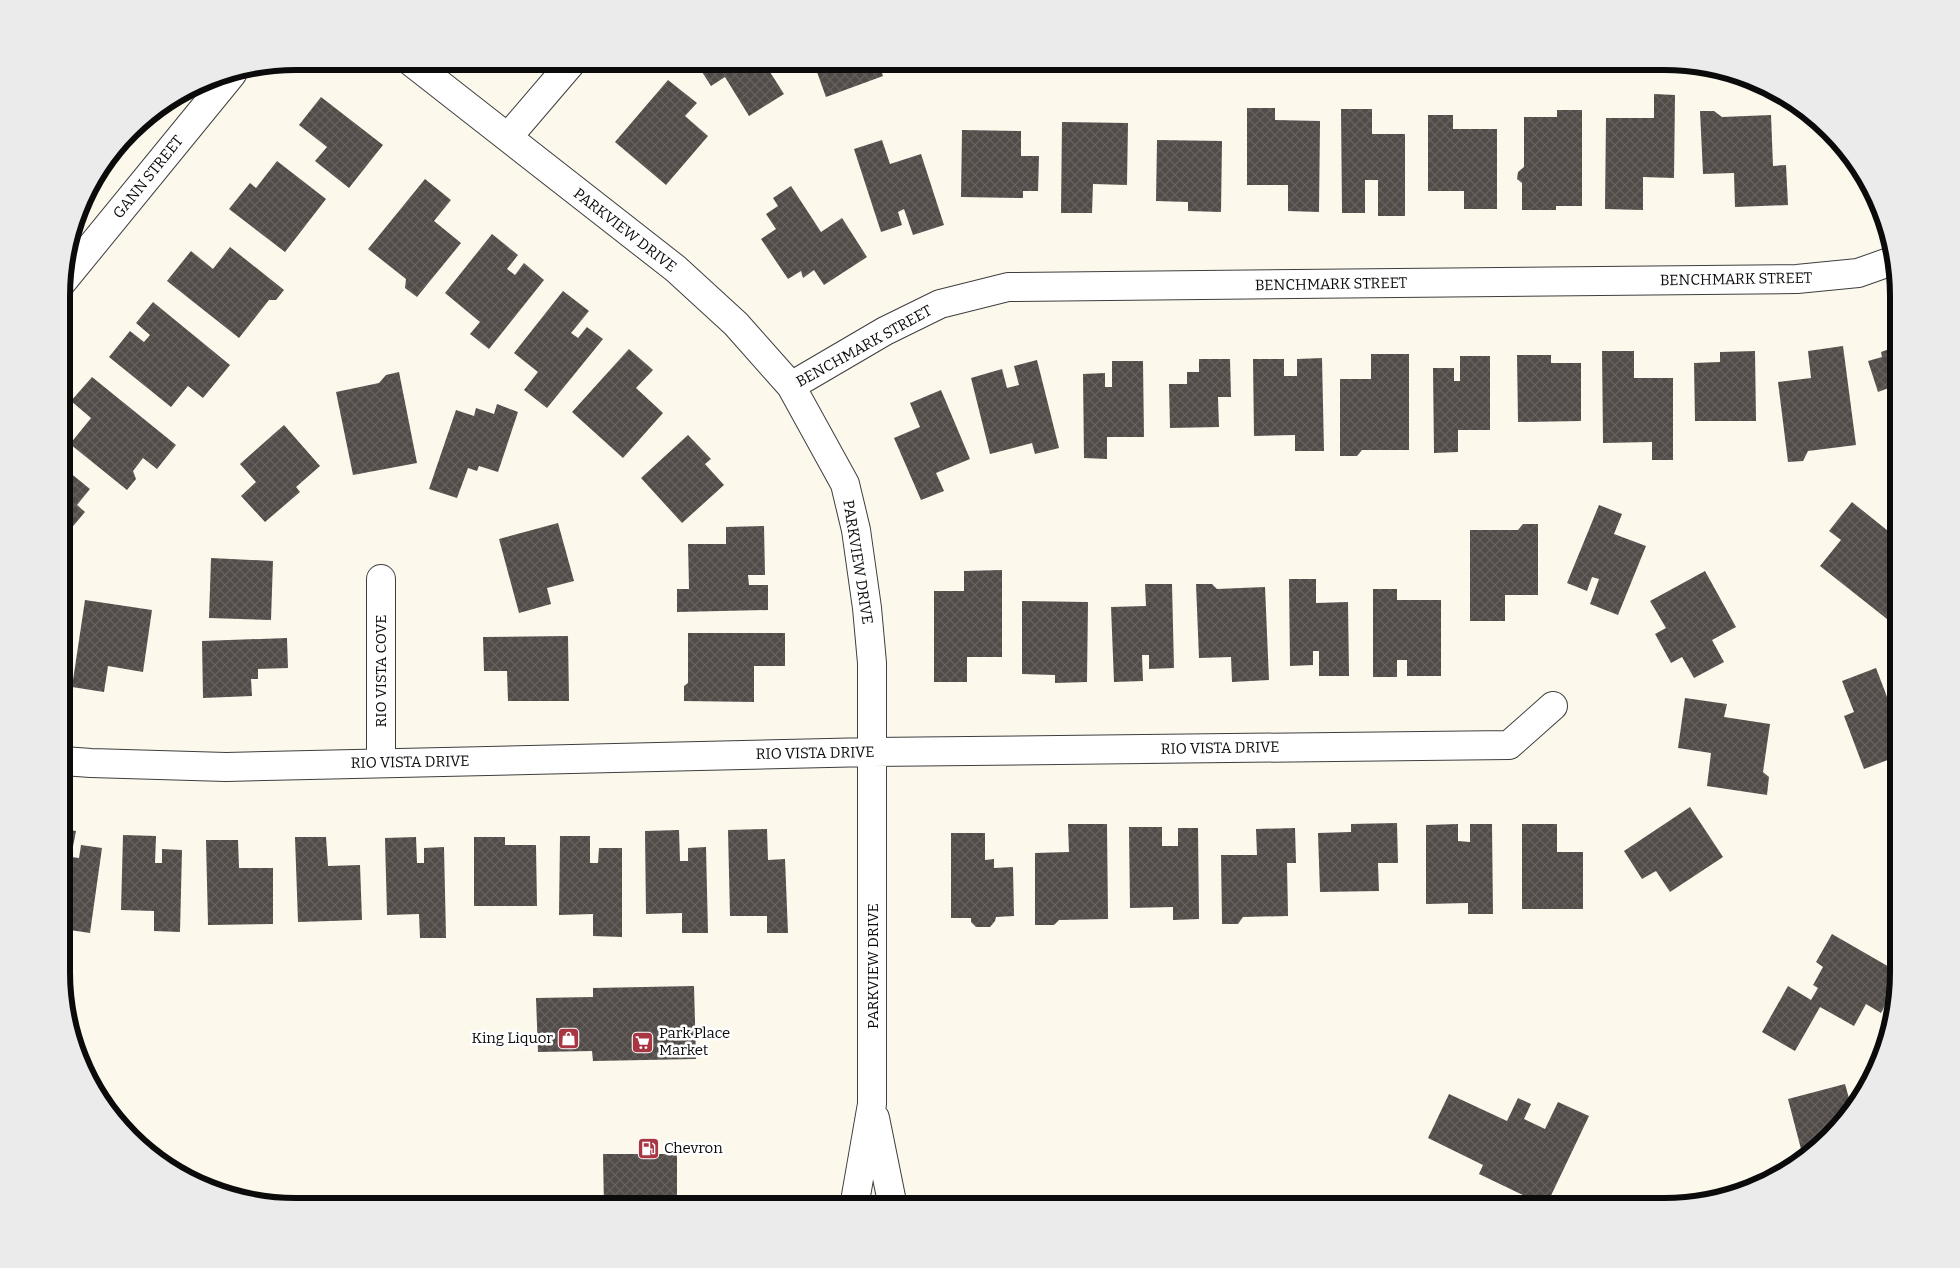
<svg xmlns="http://www.w3.org/2000/svg" width="1960" height="1268" font-family="Bitter,serif">
  <style>
    .building { fill: url(#building-cross-hatch) }
    .lines { fill: none; stroke-linecap: round; stroke-linejoin: round }
    .minor-casing { stroke: #3e3e3e; stroke-width: 30 }
    .minor { stroke: #fff; stroke-width: 28 }
    .labels { text-anchor: middle; stroke-width: 5; stroke-linejoin: round; paint-order: stroke }
    .street-label { font-size: 15px; fill: #0b0b0b; stroke: #fff }
    .poi-label { font-size: 15px; fill: #0b0b0b; stroke: #fff; text-anchor: start }
    .rim { fill: none; stroke: #0b0b0b; stroke-width: 6 }
  </style>
  <defs>
    <pattern id="building-cross-hatch" width="8" height="8" patternUnits="userSpaceOnUse" patternTransform="scale(1.25)"><rect width="8" height="8" fill="#524c49"/><path d="M0 0l8 8M0 8l8-8" fill="none" stroke="#66615f"/></pattern>
  </defs>
  <rect width="100%" height="100%" fill="#fcf8ec"/>
  <path class="building" d="M695,61h50l3,5 6,-5h9l21,33 -35,22 -24,-39 -14,9z
    M813,61h65l5,15 -57,21z
    M899,61h72v6l-71,3z
    M1084,61h25v2l-25,1z
    M668,80l29,23 -12,13 23,20 -42,49 -51,-43z
    M1654,94l21,1 -1,83 -31,-1v33l-38,-1 1,-91h48z
    M321,97l62,48 -34,43 -34,-27 12,-14 -28,-22z
    M1247,108h28v12l45,1 -1,91 -31,-1v-26h-41z
    M1341,109h31v25h33v82h-27v-36h-13v33h-23z
    M1557,110h25v96h-26v4h-34v-27l-5,-4 1,-7 6,-5v-50h33z
    M1700,111h14l8,6 49,-2 2,51 13,-1 2,40 -53,2 -1,-34 -31,1z
    M1428,115h25v14h44v80h-33v-18h-36z
    M1062,122l66,1 -1,62 -34,-1 -1,29h-31z
    M962,130l59,1v25h18l-1,35h-15v7l-62,-1z
    M882,140l8,24 31,-10 23,71 -31,10 -9,-26 -6,3 4,13 -21,7 -27,-83z
    M1157,140l65,1 -1,71 -33,-1v-9l-32,-1z
    M277,161l49,38 -41,53 -56,-43 21,-26 6,5z
    M425,179l26,21 -17,21 27,22 -44,54 -12,-9 1,-9 -38,-30z
    M791,186l30,46 21,-14 25,39 -43,28 -10,-15 -11,8 -2,-7 -13,8 -27,-40 15,-10 -10,-15 12,-8 -5,-8z
    M492,234l26,21 -11,14 8,6 9,-12 20,17 -55,69 -19,-15 10,-12 -35,-29z
    M230,247l54,43 -8,10h-7l-30,38 -72,-57 24,-30 22,18z
    M563,291l26,20 -18,22 7,5 9,-11 16,12 -56,69 -23,-18 14,-18 -24,-19z
    M153,302l77,63 -27,33 -15,-12 -17,21 -62,-50 21,-26 14,11 6,-7 -14,-12z
    M1843,346l13,99 -48,6 -5,10 -15,1 -10,-80 33,-4 -3,-27z
    M1898,346v53l-4,-13 -16,6 -10,-31 14,-4 -1,-5z
    M629,349l24,21 -17,18 27,25 -40,45 -51,-46z
    M1602,351h32v27h39v82h-21v-18l-49,1z
    M1755,351l1,70h-61l-1,-58 26,-1v-10z
    M1371,354h38v96h-47l-5,6h-17v-77h31z
    M1517,355h34v8h30v58l-63,1z
    M1460,356h30v74h-32v22l-24,1 -1,-85h21v13h6z
    M1322,358l2,93h-29v-16l-41,1 -1,-77h31v17h13v-17z
    M1199,359h31l1,38h-13l1,30 -49,1 -1,-44h18v-12h12z
    M1037,360l22,88 -24,6 -3,-11 -42,11 -19,-76 31,-9 5,19 12,-3 -5,-19z
    M1112,361h31l1,76h-37v22l-23,-1 -1,-84 22,-1v14h7z
    M399,372l18,91 -64,12 -17,-83 43,-9 7,-8z
    M92,377l84,68 -19,24 -14,-11 -10,13 3,8 -9,11 -57,-46 21,-26 -20,-17z
    M941,390l29,69 -34,14 8,18 -23,9 -27,-62 26,-11 -10,-24z
    M497,404l21,8 -20,60 -19,-6 -2,5 -9,-3 -11,30 -28,-9 27,-79 18,6 2,-8 18,6z
    M284,425l36,41 -24,21 4,5 -35,30 -24,-26 15,-14 -16,-18z
    M688,435l23,24 -6,5 19,21 -42,38 -41,-45z
    M63,467l27,22 -13,16 8,7 -22,26z
    M1852,502l46,37v65l-11,15 -67,-53 21,-26 -12,-9z
    M1599,505l23,9 -8,20 32,12 -28,69 -28,-11 9,-25 -7,-2 -5,14 -20,-8z
    M558,523l16,58 -27,7 4,16 -32,9 -20,-74z
    M1523,524h15v71h-33v26h-35v-91h48z
    M764,526l1,49h-17l1,10h19v25l-91,2v-23h12l-1,-45h38v-17z
    M211,558l62,3 -2,59 -62,-2z
    M1002,570v87h-35v25h-33v-91h30v-20z
    M1705,571l31,56 -24,13 12,22 -30,16 -12,-21 -11,6 -16,-29 11,-6 -16,-27z
    M63,579h3l-2,14h-1z
    M1289,579h27v24l32,-1 1,74h-30v-25h-6v14l-23,1z
    M1145,584h27l2,84 -25,1v-14h-7l1,26 -29,1 -3,-75 35,-1z
    M1196,584h16l5,5 48,-2 4,93 -37,2 -1,-25 -32,1z
    M1373,589h24v11h44v76h-34v-16h-10v17h-24z
    M85,600l67,10 -9,62 -35,-6 -4,26 -32,-5z
    M1022,601l66,1 -1,80 -32,1v-8l-33,-1z
    M688,633h97v33h-31v36l-70,-1v-15l4,-3z
    M568,636l1,65h-61l-1,-30h-23l-1,-34z
    M287,638l1,30 -30,1v10h-7l1,17 -49,2 -1,-57z
    M1876,668l13,34 9,-3v57l-34,13 -20,-53 10,-4 -12,-31z
    M1685,698l42,6 -3,13 46,7 -7,48 6,5 -2,18 -60,-9 4,-33 -33,-5z
    M1690,807l33,50 -53,35 -14,-21 -14,8 -18,-28z
    M1397,823l1,40h-20l1,28 -59,1 -2,-59 33,-1v-8z
    M1068,824h39l1,95 -49,1 -5,5h-19v-72l34,-1z
    M1458,824v17l12,1v-18h22l1,90h-25v-11l-42,1v-79z
    M1522,824h35v28h26v57h-61z
    M1129,827h33v19h16v-18h20l1,91 -26,1v-13l-43,1z
    M1295,828l1,35h-9l1,53 -45,1 -5,7h-16l-1,-69h36l-1,-26z
    M63,829l13,2 -5,26 8,1 2,-13 21,3 -12,85 -27,-4z
    M767,829l1,31 17,-1 3,74h-21v-17h-37l-2,-86z
    M679,830l1,31h8v-13l18,-1 2,86h-26v-20l-36,1 -1,-83z
    M951,833h34v27l9,-1v9l19,-1 1,49 -18,1 -1,4 -5,6h-14l-5,-5v-4h-20z
    M123,835l33,1 -1,27h7v-14l20,1 -2,82 -26,-1v-20l-33,-1z
    M560,836h30v27h8l1,-15h23v89l-29,-1v-22l-34,1z
    M295,837h31l2,29 32,-1 2,55 -64,2z
    M416,837l1,26h7v-15l20,-1 2,91h-26l-1,-24 -32,1 -2,-77z
    M474,837h31v8h31l1,61h-63z
    M206,840h32l1,28h34v56l-65,1z
    M1832,934l66,38v9l-17,32 -15,-9 -12,22 -34,-19 -25,44 -33,-19 26,-46 23,14 7,-12 -5,-3 10,-18 -7,-5z
    M694,986l2,73 -103,2 -1,-10 -54,1 -2,-54 57,-1v-9z
    M77,1025v17l-6,-16z
    M1845,1084l7,25 -60,56v-4l9,-12 -13,-50z
    M1449,1094l58,27 11,-23 13,6 -7,15 21,10 13,-27 31,14 -43,90 -67,-32 4,-9 -55,-27z
    M603,1154h74v53h-73z"/>
  <g class="lines">
    <defs>
      <path id="minor" d="M410,61l266,208 60,55 55,62 54,98 11,46 11,78 5,55v441l-18,103
        M508,137l65,-76
        M63,281l169,-207
        M791,386l94,-55 55,-27 68,-17 789,-8 61,-6 34,-12
        M63,761l28,2 135,4 646,-15 637,-7 44,-39
        M381,762v-183
        M875,1118l18,89"/>
    </defs>
    <use href="#minor" class="minor-casing"/>
    <use href="#minor" class="minor"/>
  </g>
  <defs>
    <symbol id="shop-square" viewBox="-11 -11 22 22"><rect x="-9" y="-9" width="18" height="18" rx="4" fill="#a83643" stroke="#fff"/><path d="M-5-2.5h2.3a2.7 3.5 0 0 1 5.4 0H5L5.5 6h-11ZM-1.5-2.5h3a1.5 2.3 0 0 0-3 0Z" fill="#fff"/></symbol>
    <symbol id="supermarket-square" viewBox="-11 -11 22 22"><rect x="-9" y="-9" width="18" height="18" rx="4" fill="#a83643" stroke="#fff"/><path d="M-6-5.5h2.5l.6 2H6L4.5 2H-2.5L-4.4-4H-6ZM-1.5 3.2a1.3 1.3 0 1 0 .1 0ZM3 3.2a1.3 1.3 0 1 0 .1 0Z" fill="#fff"/></symbol>
    <symbol id="fuel-square" viewBox="-11 -11 22 22"><rect x="-9" y="-9" width="18" height="18" rx="4" fill="#a83643" stroke="#fff"/><path d="M-5.5-6h7V0h2V4h1.3V-2.5L3-4.5l.8-.8L6-3V5H2.5V1h-1V6h-7ZM-4.2-4.7v3.2H.2V-4.7Z" fill="#fff"/></symbol>
  </defs>
  <g fill-rule="evenodd">
    <use href="#shop-square" x="556" y="1026" width="25" height="25"/>
    <use href="#supermarket-square" x="630" y="1030" width="25" height="25"/>
    <use href="#fuel-square" x="636" y="1136" width="25" height="25"/>
  </g>
  <g class="labels">
    <g class="street-label">
      <text transform="translate(148 177) rotate(-51)" y="5">GANN STREET</text>
      <text transform="translate(625 230) rotate(38)" y="5">PARKVIEW DRIVE</text>
      <text transform="translate(1736 279) rotate(-1)" y="5">BENCHMARK STREET</text>
      <text transform="translate(1331 284) rotate(-1)" y="5">BENCHMARK STREET</text>
      <text transform="translate(864 346) rotate(-29)" y="5">BENCHMARK STREET</text>
      <text transform="translate(858 562) rotate(81)" y="5">PARKVIEW DRIVE</text>
      <text transform="translate(381 671) rotate(-90)" y="5">RIO VISTA COVE</text>
      <text transform="translate(1220 748) rotate(-1)" y="5">RIO VISTA DRIVE</text>
      <text transform="translate(815 753) rotate(-1)" y="5">RIO VISTA DRIVE</text>
      <text transform="translate(410 762) rotate(-1)" y="5">RIO VISTA DRIVE</text>
      <text transform="translate(873 966) rotate(-90)" y="5">PARKVIEW DRIVE</text>
    </g>
    <g class="poi-label">
      <text x="659" y="1038">Park Place<tspan x="659" dy="17">Market</tspan></text>
      <text x="553" y="1043" text-anchor="end">King Liquor</text>
      <text x="664" y="1153">Chevron</text>
    </g>
  </g>
  <path d="M0 0H1960V1268H0ZM296 70H1664A226 226 0 0 1 1890 296V972A226 226 0 0 1 1664 1198H296A226 226 0 0 1 70 972V296A226 226 0 0 1 296 70Z" fill="#ebebeb" fill-rule="evenodd"/>
  <path class="rim" d="M296 70H1664A226 226 0 0 1 1890 296V972A226 226 0 0 1 1664 1198H296A226 226 0 0 1 70 972V296A226 226 0 0 1 296 70Z"/>
</svg>
